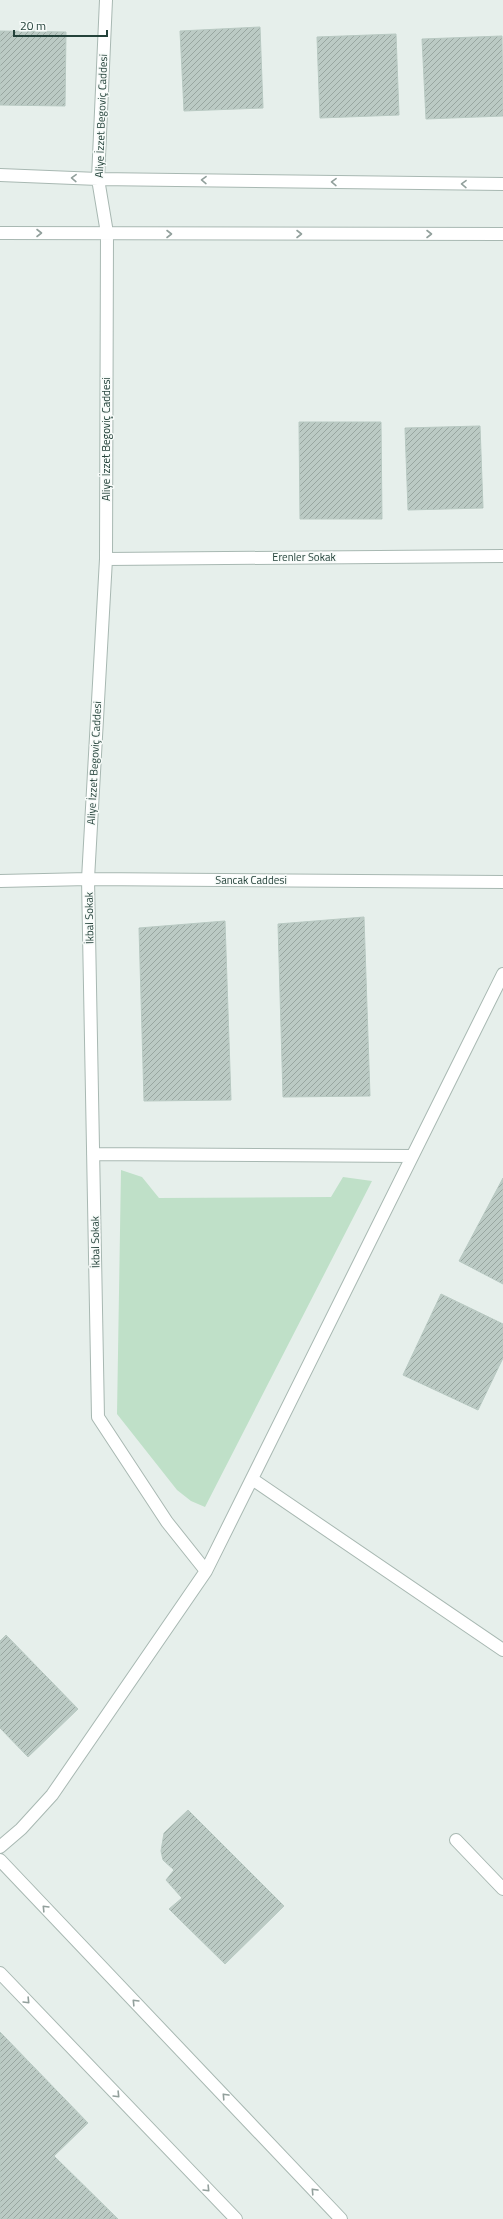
<svg xmlns="http://www.w3.org/2000/svg" width="503" height="2219" font-family="'Titillium Web',sans-serif">
  <style>
    .green { fill: #bfe0c8 }
    .building { fill: url(#building-hatch); stroke: #b8c9c2 }
    .lines { fill: none; stroke-linecap: round; stroke-linejoin: round }
    .minor-casing { stroke: #a8b8b2; stroke-width: 14 }
    .minor { stroke: #fff; stroke-width: 12 }
    .oneway { stroke: #92a09c }
    .labels { text-anchor: middle; stroke-width: 3; stroke-linejoin: round; paint-order: stroke }
    .street-label { font-size: 11px; fill: #24423a; stroke: #f7fbf9 }
  </style>
  <defs>
    <pattern id="building-hatch" width="6" height="6" patternUnits="userSpaceOnUse"><rect width="6" height="6" fill="#bbcac4"/><path d="M-1 1l2-2M0 6l6-6M5 7l2-2" fill="none" stroke="#98a6a0"/></pattern>
  </defs>
  <rect width="100%" height="100%" fill="#e6efeb"/>
  <path class="green" d="M121,1170l21,7 17,21 172,-1 12,-20 29,4 -167,326 -14,-6 -14,-11 -60,-76z"/>
  <path class="building" d="M260,27l3,81 -79,3 -4,-80z
    M0,31l66,1 -1,74 -65,-1z
    M396,34l3,81 -79,3 -3,-81z
    M502,36l1,80 -77,3 -4,-80z
    M299,422h82l1,97h-82z
    M480,426l3,82 -75,2 -3,-82z
    M364,917l6,179 -87,1 -5,-173z
    M225,921l6,179 -87,1 -5,-173z
    M503,1178v106l-44,-23z
    M441,1294l62,30v34l-25,52 -75,-35z
    M6,1635l72,74 -50,48 -28,-29v-87z
    M188,1810l96,96 -59,58 -56,-55 13,-11 -16,-18 8,-10 -11,-10 -2,-9 3,-18z
    M0,2032l88,91 -34,33 64,63h-118z"/>
  <g class="lines">
    <defs>
      <path id="minor" d="M106,0l-8,179 9,54 -1,326 -18,320 10,538 69,105 39,49
        M0,175l98,4 405,5
        M0,233l503,1
        M106,559l397,-3
        M0,881l88,-2 415,3
        M93,1154l319,2
        M252,1479l251,171
        M456,1840l47,49
        M0,1847l21,-18 31,-34 154,-224 297,-597
        M0,1860l341,359
        M0,1973l236,246"/>
    </defs>
    <use href="#minor" class="minor-casing"/>
    <use href="#minor" class="minor"/>
  </g>
  <defs><path id="oneway-chevron" d="M-2-3.5L2.5 0L-2 3.5" fill="none" stroke-width="1.6" stroke-linecap="round" stroke-linejoin="round"/></defs>
  <g class="oneway">
    <use href="#oneway-chevron" transform="translate(74 178) rotate(-178)"/>
    <use href="#oneway-chevron" transform="translate(204 180) rotate(-179)"/>
    <use href="#oneway-chevron" transform="translate(334 182) rotate(-179)"/>
    <use href="#oneway-chevron" transform="translate(464 184) rotate(-179)"/>
    <use href="#oneway-chevron" transform="translate(39 233)"/>
    <use href="#oneway-chevron" transform="translate(169 234)"/>
    <use href="#oneway-chevron" transform="translate(299 234)"/>
    <use href="#oneway-chevron" transform="translate(429 234)"/>
    <use href="#oneway-chevron" transform="translate(45 1908) rotate(-134)"/>
    <use href="#oneway-chevron" transform="translate(27 2001) rotate(46)"/>
    <use href="#oneway-chevron" transform="translate(135 2002) rotate(-134)"/>
    <use href="#oneway-chevron" transform="translate(117 2095) rotate(46)"/>
    <use href="#oneway-chevron" transform="translate(225 2096) rotate(-133)"/>
    <use href="#oneway-chevron" transform="translate(207 2189) rotate(46)"/>
    <use href="#oneway-chevron" transform="translate(314 2191) rotate(-133)"/>
  </g>
  <g class="labels">
    <g class="street-label">
      <text transform="translate(101 116) rotate(-88)" y="4">Aliye İzzet Begoviç Caddesi</text>
      <text transform="translate(106 439) rotate(-90)" y="4">Aliye İzzet Begoviç Caddesi</text>
      <text x="304" y="561">Erenler Sokak</text>
      <text transform="translate(94 763) rotate(-87)" y="4">Aliye İzzet Begoviç Caddesi</text>
      <text x="251" y="884">Sancak Caddesi</text>
      <text transform="translate(89 918) rotate(-91)" y="4">İkbal Sokak</text>
      <text transform="translate(95 1242) rotate(-91)" y="4">İkbal Sokak</text>
    </g>
  </g>
  <path d="M14 30v6h93v-6" fill="none" stroke="#24423a" stroke-width="2"/>
  <text x="20" y="30" font-size="12" fill="#24423a" stroke="#f7fbf9" stroke-width="3" paint-order="stroke">20 m</text>
</svg>
